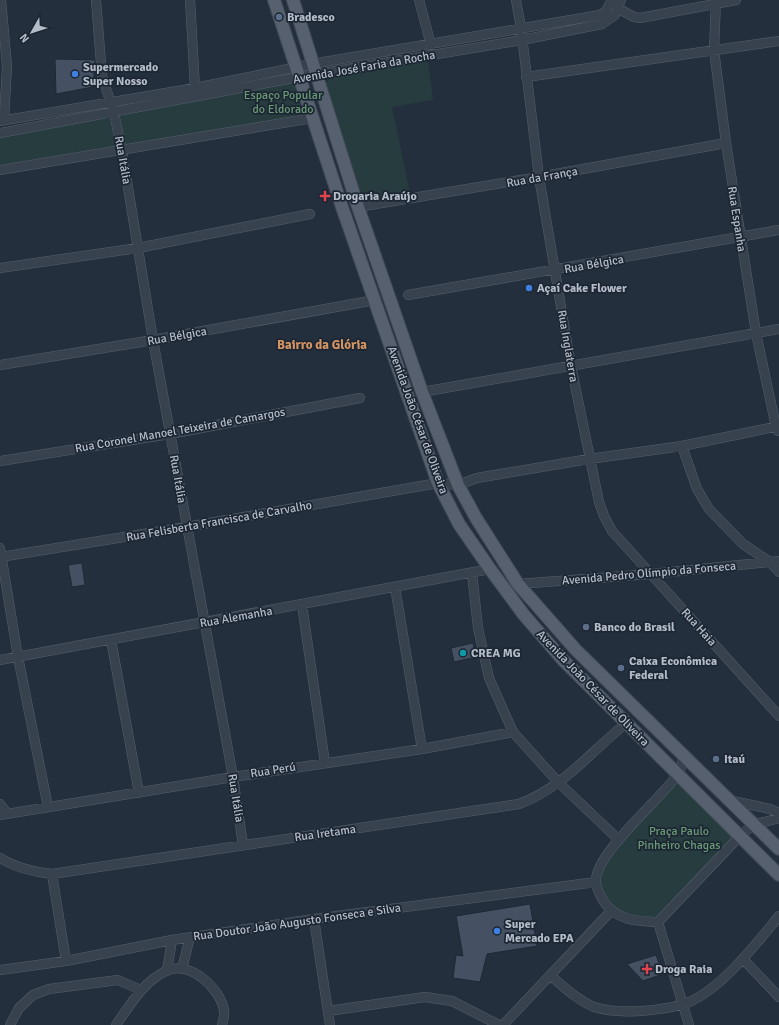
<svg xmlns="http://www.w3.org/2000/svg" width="779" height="1025" font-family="Signika,sans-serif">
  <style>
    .green { fill: #263c3f }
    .building { fill: #455162; stroke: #1f2835 }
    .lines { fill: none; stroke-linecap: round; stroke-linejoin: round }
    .minor-casing { stroke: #565f6c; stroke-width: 10 }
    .major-casing { stroke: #414a57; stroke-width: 14 }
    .minor { stroke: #38414e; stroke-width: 9 }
    .major { stroke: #56606e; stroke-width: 12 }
    .service-dot { fill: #5c6f8a; stroke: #1d2633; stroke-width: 1.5 }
    .shop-dot { fill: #3f7fe0; stroke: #1d2633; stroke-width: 1.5 }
    .health-dot { fill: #e0444e; stroke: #1d2633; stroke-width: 1.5 }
    .culture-dot { fill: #0f9aa8; stroke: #1d2633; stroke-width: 1.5 }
    .labels { text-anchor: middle; stroke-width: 3.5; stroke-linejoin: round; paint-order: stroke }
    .poi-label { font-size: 12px; font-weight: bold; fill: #b4bcc9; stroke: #1d2633; text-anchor: start }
    .street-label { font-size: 12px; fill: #b4bcc9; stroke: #1d2633 }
    .park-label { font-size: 12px; fill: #6b9a76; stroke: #1d2633 }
    .neighbourhood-label { font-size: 13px; font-weight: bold; fill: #d59563; stroke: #1d2633 }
  </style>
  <rect width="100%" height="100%" fill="#242f3e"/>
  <path class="green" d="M428,61l5,39 -41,7 18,86 -47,8 -37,-118 6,-7z
    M298,81l9,24 -15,13 -292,47v-29l121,-21z
    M676,780l58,56 -76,84c-22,-1 -37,0 -51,-20 -5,-7 -9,-13 -8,-22 0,-16 63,-82 77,-98z"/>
  <path class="building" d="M55,59l40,1 -2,27 -37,7z
    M82,563l3,22 -13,2 -4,-22z
    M473,643l3,14 -22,5 -3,-14z
    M530,904l7,42 -50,8 -7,28 -27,-4 3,-23 7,1 -7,-40z
    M656,955l7,19 -20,7 -16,-17z"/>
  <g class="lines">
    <defs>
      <path id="minor" d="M1,0l6,66 -3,54
        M96,0l6,76 12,37 8,38 31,189 80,437 10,68
        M190,0l5,88
        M419,0l12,45
        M516,0l5,28 18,149 32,189 28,136 5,14 8,15 167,185
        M716,0l-2,50 12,93 30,190 20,94 2,4
        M619,9l15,8 6,1 96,-18
        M526,77l253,-36
        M0,121l195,-33 117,-24 288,-49 6,-4 6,-11
        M0,133l299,-56 223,-37 80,-16 13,-9 6,-15
        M0,170l313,-52
        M358,207l181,-30 187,-34
        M0,268l138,-20 172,-34
        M408,295l371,-65
        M0,365l153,-25 222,-40
        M422,392l357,-63
        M682,446l15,43 12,20 34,35 27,18 9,10
        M0,461l170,-27 190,-36
        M0,548l18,109 30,150
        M0,557l186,-30 252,-44 20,2 19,-7 112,-19 93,-13 97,-20
        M472,573l6,55 11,50 24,54 45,50 61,58
        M518,584l133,-10 128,-13
        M395,587l27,162
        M302,605l23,158
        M111,640l28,153
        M0,660l490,-91
        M684,757c-2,5 -3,12 -6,17 -17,25 -84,80 -82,108 0,6 5,15 8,20 14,19 32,19 54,20l82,-86 13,-11 26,-7
        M728,800l42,9 9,4
        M0,804l8,10
        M0,815l233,-38 189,-28 91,-17
        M0,858c16,10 34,14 52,16l467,-70c42,-15 72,-52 106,-80
        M52,874l14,87
        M314,919l16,106
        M658,922l31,103
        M743,959l36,38
        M182,969l8,-32
        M0,970l66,-9 106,-21 142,-21 282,-37
        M167,971l5,-31
        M550,975c13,11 27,25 44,32 16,5 32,5 48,4 13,-1 27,-3 39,-6 36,-10 75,-61 98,-89
        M328,1011l97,-14 27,4 47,24
        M10,1025l9,-17 14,-13 16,-6 69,-9 23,10
        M116,1025c14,-20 27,-43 50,-54 24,-11 54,17 58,39 1,4 -1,11 -2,15
        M503,1025l108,-114"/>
      <path id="major" d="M274,0l68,207 96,276 21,41 31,45 34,46 39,45 216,215
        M293,0l65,207 64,185 36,93 18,33 42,66 58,66 203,199"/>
    </defs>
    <use href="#minor" class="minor-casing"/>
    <use href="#major" class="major-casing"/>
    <use href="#minor" class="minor"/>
    <use href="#major" class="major"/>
  </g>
  <g class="service-dot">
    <circle cx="279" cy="17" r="4"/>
    <circle cx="586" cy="627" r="4"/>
    <circle cx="621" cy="668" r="4"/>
    <circle cx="716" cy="759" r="4"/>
  </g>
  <g class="shop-dot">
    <circle cx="75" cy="74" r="4"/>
    <circle cx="529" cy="288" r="4"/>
    <circle cx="497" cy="931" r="4"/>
  </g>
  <g class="health-dot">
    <path d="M323 190h4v4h4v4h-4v4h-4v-4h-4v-4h4z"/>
    <path d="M645 963h4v4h4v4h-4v4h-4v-4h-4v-4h4z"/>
  </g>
  <circle class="culture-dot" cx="463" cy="653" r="4"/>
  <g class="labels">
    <g class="poi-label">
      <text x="287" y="21">Bradesco</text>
      <text x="83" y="71">Supermercado<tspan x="83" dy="14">Super Nosso</tspan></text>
      <text x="333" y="200">Drogaria Araújo</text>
      <text x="537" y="292">Açaí Cake Flower</text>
      <text x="594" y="631">Banco do Brasil</text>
      <text x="471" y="657">CREA MG</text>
      <text x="629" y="665">Caixa Econômica<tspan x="629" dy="14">Federal</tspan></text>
      <text x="724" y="763">Itaú</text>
      <text x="505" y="928">Super<tspan x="505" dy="14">Mercado EPA</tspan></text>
      <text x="655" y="973">Droga Raia</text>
    </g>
    <g class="street-label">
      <text transform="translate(364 67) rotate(-10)" y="4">Avenida José Faria da Rocha</text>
      <text transform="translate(123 160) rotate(80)" y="4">Rua Itália</text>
      <text transform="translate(542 177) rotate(-10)" y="4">Rua da França</text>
      <text transform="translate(737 219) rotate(81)" y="4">Rua Espanha</text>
      <text transform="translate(594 264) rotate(-10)" y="4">Rua Bélgica</text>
      <text transform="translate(177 336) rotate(-10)" y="4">Rua Bélgica</text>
      <text transform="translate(568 346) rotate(80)" y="4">Rua Inglaterra</text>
      <text transform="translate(418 420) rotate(70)" y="4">Avenida João César de Oliveira</text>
      <text transform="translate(180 430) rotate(-10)" y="4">Rua Coronel Manoel Teixeira de Camargos</text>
      <text transform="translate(178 479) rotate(80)" y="4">Rua Itália</text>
      <text transform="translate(219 521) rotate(-10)" y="4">Rua Felisberta Francisca de Carvalho</text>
      <text transform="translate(649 573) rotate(-5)" y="4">Avenida Pedro Olímpio da Fonseca</text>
      <text transform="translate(236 617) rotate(-10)" y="4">Rua Alemanha</text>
      <text transform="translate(699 627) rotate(48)" y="4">Rua Haia</text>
      <text transform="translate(593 688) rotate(46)" y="4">Avenida João César de Oliveira</text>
      <text transform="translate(273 770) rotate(-9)" y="4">Rua Perú</text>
      <text transform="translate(236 798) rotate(81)" y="4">Rua Itália</text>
      <text transform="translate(325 833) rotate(-8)" y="4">Rua Iretama</text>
      <text transform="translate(297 922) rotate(-8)" y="4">Rua Doutor João Augusto Fonseca e Silva</text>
    </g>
    <g class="park-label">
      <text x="283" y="99">Espaço Popular<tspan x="283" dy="14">do Eldorado</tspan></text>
      <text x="679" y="835">Praça Paulo<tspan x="679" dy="14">Pinheiro Chagas</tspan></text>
    </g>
    <g class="neighbourhood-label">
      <text x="322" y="349">Bairro da Glória</text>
    </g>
  </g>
  <g transform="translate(32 32) rotate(231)" stroke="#1d2633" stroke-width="3" paint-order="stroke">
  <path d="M0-3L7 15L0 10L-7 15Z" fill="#b4bcc9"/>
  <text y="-6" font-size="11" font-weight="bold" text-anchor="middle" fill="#b4bcc9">N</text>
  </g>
</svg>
